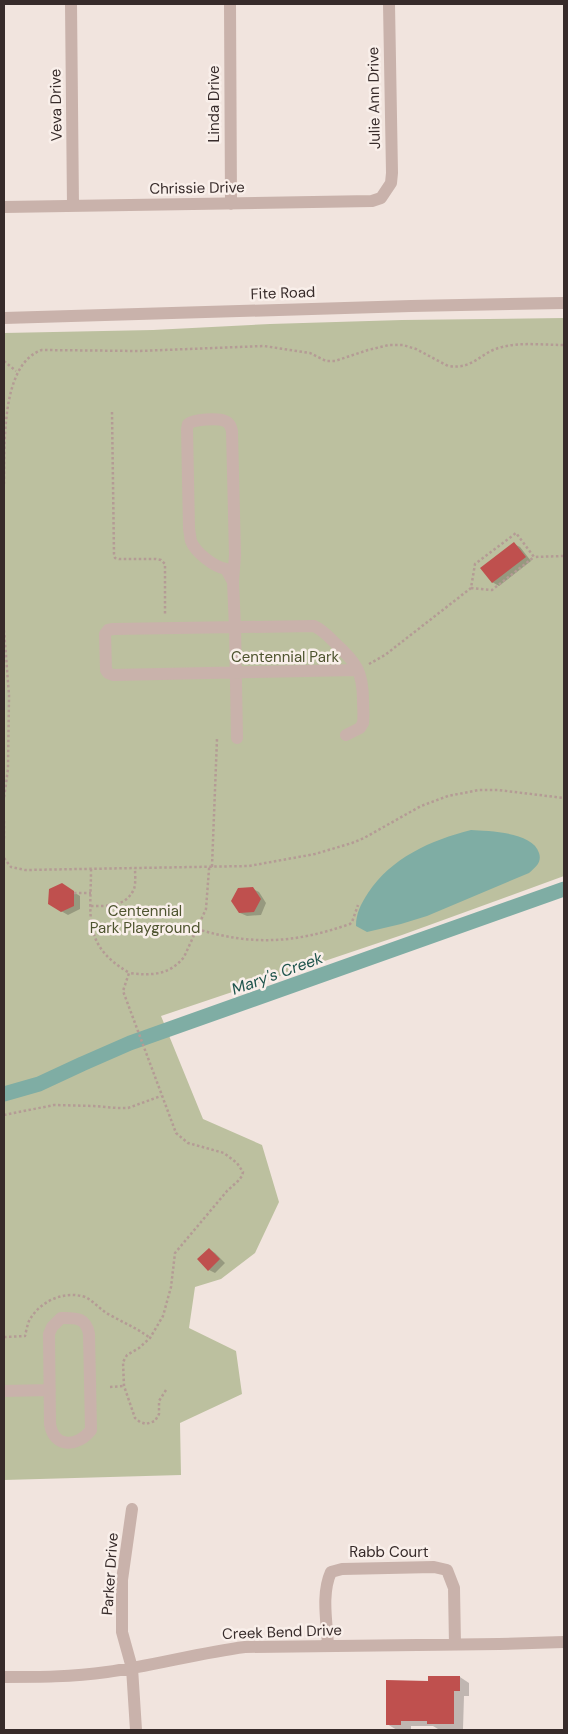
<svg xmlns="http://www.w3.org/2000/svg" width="568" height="1734" font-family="'DM Sans',sans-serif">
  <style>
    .green { fill: #bcc09f }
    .water { fill: #7fada4 }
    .shadow { fill: #0003 }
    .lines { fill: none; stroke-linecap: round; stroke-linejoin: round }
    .canal { stroke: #7fada4; stroke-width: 15 }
    .building { fill: #bf504e }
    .path { stroke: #b49b95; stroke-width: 2.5; stroke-dasharray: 2.5 2.5; stroke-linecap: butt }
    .minor { stroke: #c9b2ab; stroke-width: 12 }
    .labels { text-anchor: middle; stroke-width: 5; stroke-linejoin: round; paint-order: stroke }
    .street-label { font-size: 15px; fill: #372b2a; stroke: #f9efea }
    .park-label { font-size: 15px; fill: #4e542f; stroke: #f9efea }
    .water-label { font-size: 16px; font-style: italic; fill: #21564e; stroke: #f9efea }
  </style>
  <rect width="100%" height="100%" fill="#f1e4de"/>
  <path class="green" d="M564,318v558l-162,59 -241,81 42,103 59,26 17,57 -24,51 -34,26 -26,8 -6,41 47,23 6,43 -62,29 1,52 -177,5v-1147l149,-3 117,-6 132,-4z"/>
  <path class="water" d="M471,830c18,1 62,2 68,23 3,9 -3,14 -10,20l-102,43 -26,8 -34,8 -11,-6c0,-13 5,-22 12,-33 23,-35 63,-53 103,-63z"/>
  <path class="shadow" d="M514,544l6,3 11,14 -32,25 -7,-4z
    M62,885l18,11v13l-12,6 -7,-4z
    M253,889l6,3 7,11 -5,12 -14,1 -7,-3z
    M209,1249l6,4 10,10 -10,10 -6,-3z
    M460,1677l9,6v13h-5l-1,33h-25l-5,-3h-22v4h-14l-10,-6 42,-42z"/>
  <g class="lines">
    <path class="canal" d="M4,1094l35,-10 43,-20 48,-21 434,-154"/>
  </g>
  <path class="building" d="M514,542l12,15 -34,26 -12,-15z
    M62,883l12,8v15l-13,6 -13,-8 1,-15z
    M253,887l8,12 -7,13 -15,1 -8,-12 7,-13z
    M209,1248l11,11 -12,12 -11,-12z
    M428,1676h32v15h-6v33h-27v-3h-26v4h-15v-45l42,1z"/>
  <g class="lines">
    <path class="path" d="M4,361l12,10
      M112,412l2,142 1,4 4,1h37l5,1 4,4v52
      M4,484c1,-38 -4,-120 38,-134l97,1 125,-5 46,7 16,8h9l33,-11 21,-5h14l13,4 32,17c26,4 32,-14 54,-19 19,-5 42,-2 62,-2
      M471,588l21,2 42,-33
      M4,630l5,65 -1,74 -4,29
      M369,664l16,-9 86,-67 4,-24 41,-31 18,24 30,-1
      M4,821v19
      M4,858l7,9 14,3 224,-4 66,-12 37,-11 12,-5 57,-32 27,-10 31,-6h19l66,8
      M91,869c0,47 -9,76 37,103
      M74,893h17
      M91,906c17,0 35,1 43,-17 2,-6 1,-15 1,-21
      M197,929c56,17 98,14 153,-5l2,-2 6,-17
      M4,1115l50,-10 40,1 23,2h11l33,-12
      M4,1337l21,-1c1,-4 2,-10 4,-15 10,-19 34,-31 56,-24 9,4 15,13 25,18 14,8 27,13 40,23
      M110,1387l14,-1
      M166,1390l-7,11v13l-4,7 -9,3 -6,-2 -5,-4 -11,-32 -1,-24 4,-7 12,-7 11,-10 13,-22 8,-29 4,-34 52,-62 11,-10 4,-5 1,-4 -6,-9 -13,-10 -36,-10 -12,-10 -53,-142 6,-18c22,3 41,2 55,-16l22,-48 3,-40 3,-3 5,-127"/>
    <path class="minor" d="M71,4l2,202
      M230,4l1,200
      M4,207l368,-6 9,-3 10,-15 1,-10 -3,-169
      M4,318l407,-12 153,-3
      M233,582l-7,-13c-12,-2 -31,-17 -35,-28 -1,-3 -1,-8 -2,-12l-2,-100 1,-5c6,-5 30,-6 37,-3 5,2 6,6 7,10l3,124 -2,27 2,45 2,111
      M346,735l14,-7 3,-5c1,-8 0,-16 0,-23 0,-28 -7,-38 -28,-57 -6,-6 -12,-13 -21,-17l-201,3 -5,1 -3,4 1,36 2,3 5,2 245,-5
      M61,1318c15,0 25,-1 28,16l2,96c-13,17 -37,19 -41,-6l-1,-90 3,-7z
      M4,1391l46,-1
      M132,1509l-10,71v52l10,36 4,62
      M328,1646c-1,-24 -7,-52 3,-74l11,-3 92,-2 13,3 7,18 1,57
      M4,1677c34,0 68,0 103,-5 46,-6 91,-19 138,-25l254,-3 65,-2"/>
  </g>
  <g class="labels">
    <g class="street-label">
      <text transform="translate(374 98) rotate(-91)" y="5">Julie Ann Drive</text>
      <text transform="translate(214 104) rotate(-90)" y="5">Linda Drive</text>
      <text transform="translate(56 105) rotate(-91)" y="5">Veva Drive</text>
      <text transform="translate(197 188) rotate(-1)" y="5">Chrissie Drive</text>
      <text transform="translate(283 293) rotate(-2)" y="5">Fite Road</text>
      <text x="389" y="1557">Rabb Court</text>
      <text transform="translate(110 1574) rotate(-86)" y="5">Parker Drive</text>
      <text transform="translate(282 1632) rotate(-2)" y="5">Creek Bend Drive</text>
    </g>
    <g class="park-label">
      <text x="285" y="662">Centennial Park</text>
      <text x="145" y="916">Centennial<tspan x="145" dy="17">Park Playground</tspan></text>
    </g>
    <g class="water-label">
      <text transform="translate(277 973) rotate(-20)" y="6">Mary's Creek</text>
    </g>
  </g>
  <rect width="568" height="1734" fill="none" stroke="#372b2a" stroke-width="10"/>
</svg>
